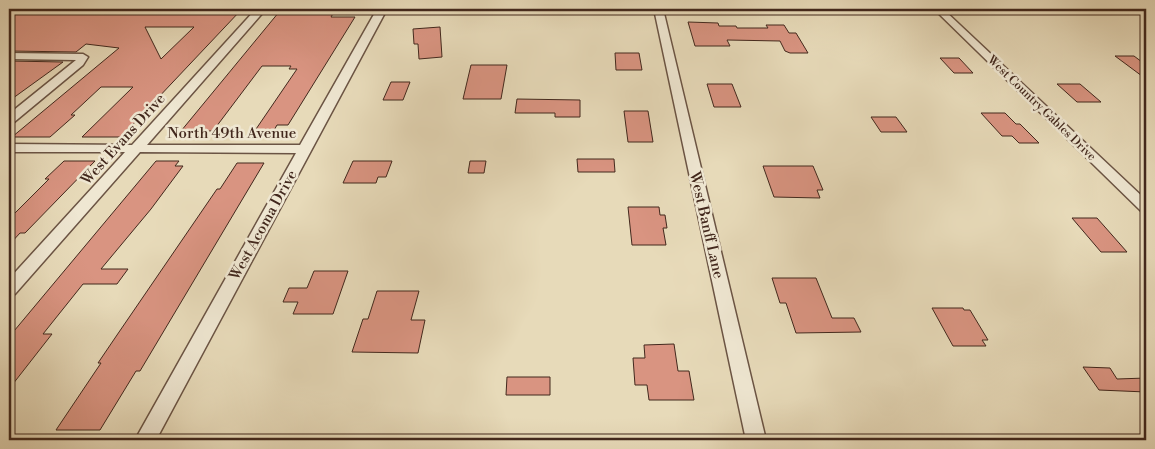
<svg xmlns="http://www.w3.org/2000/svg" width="1155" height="449" font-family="'Libre Bodoni',serif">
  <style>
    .building { fill: #d99481; stroke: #42281d; fill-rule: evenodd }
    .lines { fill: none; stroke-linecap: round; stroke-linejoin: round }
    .minor-casing { stroke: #6b5444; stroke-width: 3 }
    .minor { fill: #efe7d2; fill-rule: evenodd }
    .labels { text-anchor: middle; stroke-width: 5; stroke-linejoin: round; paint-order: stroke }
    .far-street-label { font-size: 12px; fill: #42281d; stroke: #efe7d2 }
    .street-label { font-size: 15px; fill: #42281d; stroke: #efe7d2 }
  </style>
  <rect width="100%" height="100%" fill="#e7dab9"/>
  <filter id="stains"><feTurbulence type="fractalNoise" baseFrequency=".004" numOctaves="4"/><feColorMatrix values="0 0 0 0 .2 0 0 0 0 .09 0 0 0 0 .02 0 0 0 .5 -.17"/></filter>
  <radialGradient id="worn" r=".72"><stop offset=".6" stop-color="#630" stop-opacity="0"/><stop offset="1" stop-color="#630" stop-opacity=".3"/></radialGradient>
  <path class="building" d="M212,10h29l-120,127h-39l51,-50h-32l-30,28h4l-25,22h-38l107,-89 -33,-4 -10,8 -67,-1v-36l5,-4zM145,27h49l-33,32z
    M279,12h55l-3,5h24l-67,108h-11l-4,7h-19l43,-63h-8l2,-3h-29l-49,65h-32z
    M688,22l30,1 1,3h17l1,2h31l-2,-3h18l5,8h7l12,20h-18l-5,-2 -5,-10 -53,-1 3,6h-35z
    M440,27l2,30 -23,2 -1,-15h-4l-1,-15z
    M615,53h24l3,17h-26z
    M1115,56h19l12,9v14z
    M940,58h19l14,15h-19z
    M9,61l54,1 -54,39z
    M471,65h36l-6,34h-38z
    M391,82h19l-7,18h-20z
    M707,84h25l9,23h-27z
    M1057,84h23l21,18h-24z
    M517,99l63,1v17h-25v-4h-40z
    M624,111h24l5,31h-25z
    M981,113h24l11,11h4l19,19h-20l-7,-7h-10z
    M871,117h25l11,15h-26z
    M577,159h37l1,13h-37z
    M64,161h31l-70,72h-5l-11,12v-26l40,-40h-4z
    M156,161h23l-4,5h8l-32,43 -50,60h27l-11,15h-34l-40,50h9l-43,55v-52z
    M353,161h39l-6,16h-8l-2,6h-33z
    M470,161h16l-2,12h-16z
    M237,163h27l-124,208h-4l-36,59h-44l45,-67h-3l19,-28 100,-146h3z
    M763,166h50l10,24h-6l3,8 -46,-1z
    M628,207h31l1,8h5l2,13h-4l3,17h-34z
    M1072,218h25l30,34h-26z
    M314,271h34l-15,43h-40l5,-12h-15l6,-14h18z
    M772,278h44l16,40h22l7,14 -65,1 -10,-30h-6z
    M377,291h42l-8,29h14l-7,33 -66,-1 11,-33h5z
    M932,308h31l1,2h6l18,30h-6l4,6h-33z
    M674,344l4,27h11l5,29h-45l-2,-15h-12l-2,-27h12l-1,-13z
    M1083,367l27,1 7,11 29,-1v14l-47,-2z
    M507,377h43v18h-44z"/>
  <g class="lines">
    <defs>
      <path id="minor" d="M256,9h10l-119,136h153l77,-136h10l-231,431h-21l161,-287 -156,-1 -125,142 -6,2v-17l116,-127h-116v-8l123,1z
        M654,9h9l103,431h-20z
        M934,9h9l203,191v13l-5,-2z
        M9,53l74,1 5,3 -5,8 -70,58 -4,1v-10l67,-54 -67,-1z"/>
    </defs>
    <use href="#minor" class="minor-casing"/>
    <use href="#minor" class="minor"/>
  </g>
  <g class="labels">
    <g class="far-street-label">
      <text transform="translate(1042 108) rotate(44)" y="4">West Country Gables Drive</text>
    </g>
    <g class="street-label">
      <text x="232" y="138">North 49th Avenue</text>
      <text transform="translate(123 139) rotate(-48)" y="5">West Evans Drive</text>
      <text transform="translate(263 225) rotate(-61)" y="5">West Acoma Drive</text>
      <text transform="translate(707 225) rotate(77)" y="5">West Banff Lane</text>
    </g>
  </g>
  <rect width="1155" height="449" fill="none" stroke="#e7dab9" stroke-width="30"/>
  <rect x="10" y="10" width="1135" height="429" fill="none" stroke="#42281d" stroke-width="2.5"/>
  <rect x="15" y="15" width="1125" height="419" fill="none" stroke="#42281d"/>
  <rect width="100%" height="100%" filter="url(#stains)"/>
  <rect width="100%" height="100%" fill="url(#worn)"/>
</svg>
